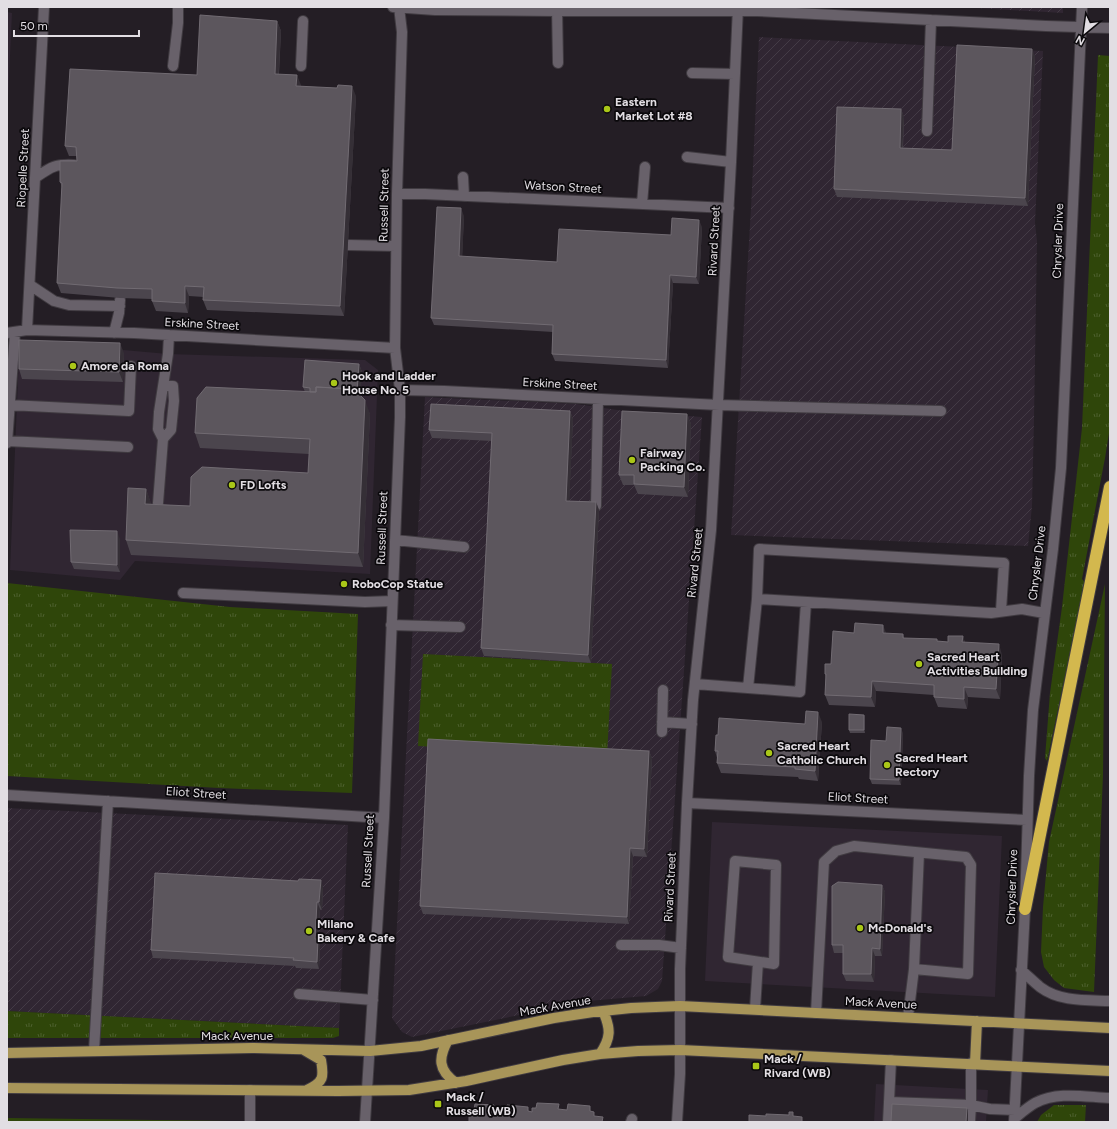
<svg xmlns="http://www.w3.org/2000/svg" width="1117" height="1129" font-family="Figtree,sans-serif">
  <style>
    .built { fill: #302632 }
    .industrial { fill: url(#industrial-furrows) }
    .grass { fill: url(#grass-tufts) }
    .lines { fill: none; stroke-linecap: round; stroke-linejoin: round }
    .minor-casing { stroke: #403b41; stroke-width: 12 }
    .major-casing { stroke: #403b41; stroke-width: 12 }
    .highway-casing { stroke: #403b41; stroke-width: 14 }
    .minor { stroke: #68616a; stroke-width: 10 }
    .major { stroke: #a89559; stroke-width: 10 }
    .highway { stroke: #d3b84e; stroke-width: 12 }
    .wall { fill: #4b454d }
    .shaded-wall { fill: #352f36 }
    .building { fill: #5c565d; stroke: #716b72 }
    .poi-dot { fill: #aac718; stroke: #0b090c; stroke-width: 1.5 }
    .labels { text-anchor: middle; stroke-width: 3.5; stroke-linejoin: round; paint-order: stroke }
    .poi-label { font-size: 12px; font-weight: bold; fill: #e2dee3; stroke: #0b090c; text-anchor: start }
    .street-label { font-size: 12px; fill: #e2dee3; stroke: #0b090c }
  </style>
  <defs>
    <pattern id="industrial-furrows" width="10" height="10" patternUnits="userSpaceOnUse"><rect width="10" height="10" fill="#302632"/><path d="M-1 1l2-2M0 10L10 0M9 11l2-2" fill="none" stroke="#443b46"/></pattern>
    <pattern id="grass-tufts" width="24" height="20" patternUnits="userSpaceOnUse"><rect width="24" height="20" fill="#2f460a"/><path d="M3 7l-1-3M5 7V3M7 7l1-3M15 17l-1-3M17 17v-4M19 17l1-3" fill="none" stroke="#4d602e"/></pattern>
  </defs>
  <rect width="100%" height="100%" fill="#241e25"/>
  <path class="built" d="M7,12l5,1 -5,107z
    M23,341l145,13 197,6 13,10 -8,204 -235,-13 -15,19 -110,-10 9,-215z
    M712,822l290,14 -7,161 -290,-16z
    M876,1084l112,6 -2,32h-112z"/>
  <path class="industrial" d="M960,7h103v6z
    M759,37l284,14 -8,172 2,18 -3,178 -2,87 -4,40 -297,-11 20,-326z
    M425,397l152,7 47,7 78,6 -40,564 -4,8 -12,7 -58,5 -176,36 -10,-5 -10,-14z
    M7,808l341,17 -9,203 -332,-17z"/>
  <path class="grass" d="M1098,55l12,1v371l-5,31 -23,121 3,3 -38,179 -2,-3 5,-65 12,-86 20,-179z
    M7,583l223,24 128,7 -6,179 -133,-5 -212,-12z
    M1105,584l-2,191 -9,217 -30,-4 -10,-8 -10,-13 -3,-15 2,-45 6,-65z
    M423,654l189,10 -5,92 -189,-10z
    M7,1011l332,17v8l-6,2h-326z
    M1054,1105h32l-1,17h-48l4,-7z
    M7,1118l222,3v1h-222z"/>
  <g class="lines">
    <defs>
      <path id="minor" d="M393,7l42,3 122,1h200l289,15 64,2
        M557,7l1,56
        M173,66l5,-43v-16
        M301,66l2,-45
        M692,73l43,1
        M927,131l4,-111
        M687,157l44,5
        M463,177l1,19
        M35,178c16,-11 19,-14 39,-13
        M397,194h28l304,14
        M642,204l3,-37
        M347,245l49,1
        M30,285l24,16 15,4 51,1
        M27,330l17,-323
        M7,333l20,-3 107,3 261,15
        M114,333l5,-20 1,-13
        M163,386h10l1,15 -3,29 -8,9
        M400,390l44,1 275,14 222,6
        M9,405l120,6 2,-45
        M7,441l121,6
        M7,443l8,-111
        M158,503l5,-64 -5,-10 1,-17 9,-58 1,-19
        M596,506l2,-107
        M395,540l69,7
        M183,593l182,9 27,-1
        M757,599l2,-50 245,14 -3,48
        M391,625l69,2
        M695,684l105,8 6,-90
        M748,688l9,-89 234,14 31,-4 22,4
        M662,722l30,2
        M662,732l1,-42
        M7,795l377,23
        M687,803l340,17
        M735,861l41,4 -2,99 -46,-7z
        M621,945h38l22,3
        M1021,970c7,6 13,12 19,17 20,15 46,13 70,14
        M299,994l74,6
        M755,1009l3,-47
        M816,1013l8,-151 12,-11 18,-5 112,11 5,8 -3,109 -54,-5
        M908,1017l6,-48 5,-116
        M94,1051l14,-250
        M891,1060l-2,42 82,3v-42
        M1015,1118c6,-5 13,-11 20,-15 23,-12 50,-6 75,-5
        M250,1122v-32
        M365,1122l19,-304 16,-401v-27l-5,-42 2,-154 5,-162 -3,-25
        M631,1122l1,-3
        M677,1122l3,-48v-105l7,-166 6,-103 18,-170 20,-368 7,-155
        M888,1122l1,-20
        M970,1122l1,-17 19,4 25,1
        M1014,1122l11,-213 4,-133 4,-66 20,-161 8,-81 21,-461"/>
      <path id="major" d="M448,1040c-10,18 -10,30 8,43
        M304,1050l17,10c3,17 3,22 -14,30
        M7,1053l245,-5 118,3 51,-5 133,-28 39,-6 38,-4 49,-2 430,22
        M600,1054c11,-16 11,-25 3,-43
        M975,1064l2,-43
        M7,1088l331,3 71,-1 57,-9 97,-21 37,-6 38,-3 42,-1 430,21"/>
      <path id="highway" d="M1025,909l85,-422"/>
    </defs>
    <use href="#minor" class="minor-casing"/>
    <use href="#major" class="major-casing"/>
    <use href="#highway" class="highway-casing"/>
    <use href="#minor" class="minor"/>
    <use href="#major" class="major"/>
    <use href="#highway" class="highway"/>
  </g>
  <path class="wall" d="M277,21l4,10 -2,43 22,11v1l55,10 -12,220 -137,-6 -4,-10 1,-3 -15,-1 -1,17 -32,-2 -4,-10v-2l-32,-1 -59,-5 -4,-10 5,-96 -2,-5 17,-21v-5h-8l-4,-10 132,-71z
    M1035,56l-7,150 -191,-9 -3,-8 67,-80 3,8 -1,31 49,2z
    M464,216l-2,41 95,5 114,-27 31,-8 -3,57 -26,-1 -5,85 -113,-7 -3,-7 1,-22 -119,-7 -3,-7z
    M124,353l-1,29 -101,-3 -3,-10z
    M359,364l3,8 -2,23 10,19 -7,153 -232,-12 -5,-15 20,-51 5,15 39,2 118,-33 1,-19 -109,-6 -5,-15 110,-41 -2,-5z
    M570,411l3,8 -4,82 27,1 3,8 -8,153 -107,-7 -3,-8 11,-207 -60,-3 -3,-8z
    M687,414l4,10 -3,73 -50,-3 -4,-9h-11l-4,-10z
    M120,539v33l-46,-3 -3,-7z
    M854,633l49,1 1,4 33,1v2l11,1 15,-6 2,7 37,12 -2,44 -32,-2 -1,12 -29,-2 -4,-10v-2l-58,-4 -1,16 -46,-2 -4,-10 1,-17 -1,-4z
    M864,715l1,2v16h-15l-1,-3z
    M822,722l-4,59 -19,-2 -1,-2 -77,-4 -4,-10v-5l-2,-7 3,-16 87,-11z
    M903,733l-2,52 -29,-1 -2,-5 16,-38z
    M649,751l3,7 -5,99 -14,-1 -4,68 -206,-10 -3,-8z
    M882,885l3,7 -3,64h-7l-1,26 -28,-1 -3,-7v-21h-9l-2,-8z
    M323,887l-1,23 -2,-1 -2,32 2,5 -1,23 -23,-1 -1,-2 -142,-8 -2,-8z"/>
  <path class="shaded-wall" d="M277,21l4,10 -3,53 -3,-10z
    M1032,49l3,7 -7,150 -3,-8z
    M297,75l4,10 -1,11 -4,-10z
    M352,86l4,10 -12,220 -4,-10z
    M901,109l3,8 -2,38 -2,-7z
    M461,208l3,8 -2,48 -3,-8z
    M699,220l3,7 -3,57 -3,-7z
    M670,275l3,8 -5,85 -2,-8z
    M185,286l4,10 -1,17 -3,-10z
    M120,343l4,10 -1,29 -4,-10z
    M359,364l3,8 -2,32 -3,-8z
    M365,400l5,14 -7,153 -5,-14z
    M570,411l3,8 -4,90 -3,-8z
    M687,414l4,10 -3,73 -4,-10z
    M146,489l5,14 -1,15 -5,-14z
    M596,502l3,8 -8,153 -3,-8z
    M117,531l3,8v33l-3,-7z
    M883,625l4,10 -4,-2z
    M963,636l3,10 -4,-4z
    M999,644l3,11 -2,44 -4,-10z
    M872,681l4,10 -1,16 -4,-10z
    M964,687l4,10 -1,12 -3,-10z
    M818,712l4,10 -4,59 -3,-10z
    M864,715l1,2v16l-1,-3z
    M901,728l2,5 -2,52 -2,-5z
    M649,751l3,7 -5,99 -3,-8z
    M630,848l3,8 -4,68 -2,-7z
    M321,880l2,7 -1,23 -3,-8z
    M882,885l3,7 -3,64 -2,-7z
    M317,902l3,7 -2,32 2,5 -1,23 -2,-7 -2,-23z
    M872,948l3,8 -1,26 -3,-8z
    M967,1108l1,2v12h-2z"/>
  <path class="building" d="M200,15l77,6 -2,53 22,1 -1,11 41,2 1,-3 14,1 -12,220 -137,-6 1,-13 -19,-1v17l-33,-2v-12l-35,-1 -60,-5 5,-100 -2,-1v-21h17l-1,-14 -11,-1 5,-77 127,6z
    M957,45l75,4 -7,149 -191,-9 3,-82 64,2 -1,39 52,2z
    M437,207l24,1 -2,48 98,6 2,-33 112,6 1,-17 27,2 -3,57 -26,-2 -4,85 -114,-6 1,-29 -122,-7z
    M19,340l101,3 -1,29 -100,-3z
    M305,360l54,4 -2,28 -3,-3 -38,-2v5h-6v-4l-7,-1z
    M206,387l110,5v-5l38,2 11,11 -7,153 -232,-13 2,-52 18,1 -1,15 45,2 1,-29 11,-10 106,6 2,-34 -115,-6 2,-35z
    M431,404l139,7 -4,90 30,1 -8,153 -107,-7 11,-215 -63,-3z
    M622,411l65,3 -3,73 -50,-3v-9h-15z
    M70,530l47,1v34l-46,-3z
    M855,623l28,2v8l20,1v4l34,1v2l11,1v-6h15l-1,6 37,2 -3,45 -32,-2v12l-30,-2v-12l-62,-4 -1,16 -46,-2 1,-21h-1v-10h6l2,-33 21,2z
    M806,711l12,1 -3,59 -20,-2v-2l-78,-4 1,-12h-3l1,-16h2l1,-17 86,6z
    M849,714l15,1v15h-15z
    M887,727l14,1 -2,52 -29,-1 1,-39 15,1z
    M428,739l221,12 -5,98 -14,-1 -3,69 -207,-11z
    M155,873l143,8 1,-2 22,1 -2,22h-2l-2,37h3l-1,23 -24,-2 1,-2 -143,-8z
    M838,882l44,3 -2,64 -8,-1 -1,26h-28v-29h-11v-59z
    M537,1103l22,1 -1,5 9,1 1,-6 22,2v5l4,1v4l9,1 -1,5h-133v-13h5l1,-5 19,1v5l12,1 1,-6 21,2v4l4,1v-4h4z
    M892,1104l75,4 -1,14h-75z
    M789,1112h4v4l9,1v5h-53v-7l17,1v-2l23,1z"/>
  <g class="poi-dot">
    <circle cx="607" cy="109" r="4"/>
    <circle cx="73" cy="366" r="4"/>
    <circle cx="334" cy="383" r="4"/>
    <circle cx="632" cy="460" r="4"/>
    <circle cx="232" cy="485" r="4"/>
    <circle cx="344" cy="584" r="4"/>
    <circle cx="919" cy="664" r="4"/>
    <circle cx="769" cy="753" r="4"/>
    <circle cx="887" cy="765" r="4"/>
    <circle cx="860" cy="928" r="4"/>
    <circle cx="309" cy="931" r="4"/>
    <rect x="752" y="1062" width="8" height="8" rx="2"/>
    <rect x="434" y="1100" width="8" height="8" rx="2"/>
  </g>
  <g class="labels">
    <g class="poi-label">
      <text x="615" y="106">Eastern<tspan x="615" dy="14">Market Lot #8</tspan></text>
      <text x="81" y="370">Amore da Roma</text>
      <text x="342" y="380">Hook and Ladder<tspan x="342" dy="14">House No. 5</tspan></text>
      <text x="640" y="457">Fairway<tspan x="640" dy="14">Packing Co.</tspan></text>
      <text x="240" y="489">FD Lofts</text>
      <text x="352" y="588">RoboCop Statue</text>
      <text x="927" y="661">Sacred Heart<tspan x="927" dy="14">Activities Building</tspan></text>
      <text x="777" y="750">Sacred Heart<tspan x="777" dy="14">Catholic Church</tspan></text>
      <text x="895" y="762">Sacred Heart<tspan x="895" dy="14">Rectory</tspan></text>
      <text x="317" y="928">Milano<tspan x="317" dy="14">Bakery &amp; Cafe</tspan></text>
      <text x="868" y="932">McDonald's</text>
      <text x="764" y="1063">Mack /<tspan x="764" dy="14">Rivard (WB)</tspan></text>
      <text x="446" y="1101">Mack /<tspan x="446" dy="14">Russell (WB)</tspan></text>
    </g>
    <g class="street-label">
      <text transform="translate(23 168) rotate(-87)" y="4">Riopelle Street</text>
      <text transform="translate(563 187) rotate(3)" y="4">Watson Street</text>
      <text transform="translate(384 205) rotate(-89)" y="4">Russell Street</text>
      <text transform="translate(714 241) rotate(-87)" y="4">Rivard Street</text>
      <text transform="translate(1058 241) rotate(-88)" y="4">Chrysler Drive</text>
      <text transform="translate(202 324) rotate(3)" y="4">Erskine Street</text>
      <text transform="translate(560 384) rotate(3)" y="4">Erskine Street</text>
      <text transform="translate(382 528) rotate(-88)" y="4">Russell Street</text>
      <text transform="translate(695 563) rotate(-84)" y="4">Rivard Street</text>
      <text transform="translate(1037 563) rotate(-83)" y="4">Chrysler Drive</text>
      <text transform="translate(196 793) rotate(4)" y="4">Eliot Street</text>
      <text transform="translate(858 798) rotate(3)" y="4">Eliot Street</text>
      <text transform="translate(368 851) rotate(-87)" y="4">Russell Street</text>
      <text transform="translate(670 887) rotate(-87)" y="4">Rivard Street</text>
      <text transform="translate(1012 887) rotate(-88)" y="4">Chrysler Drive</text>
      <text transform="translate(881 1003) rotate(3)" y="4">Mack Avenue</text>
      <text transform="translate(555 1006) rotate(-10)" y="4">Mack Avenue</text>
      <text x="237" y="1040">Mack Avenue</text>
    </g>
  </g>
  <rect width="1117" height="1129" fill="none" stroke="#e2dee3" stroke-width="16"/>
  <g transform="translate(1085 32) rotate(209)" stroke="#0b090c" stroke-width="3" paint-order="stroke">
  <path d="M0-3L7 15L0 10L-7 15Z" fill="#e2dee3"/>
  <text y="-6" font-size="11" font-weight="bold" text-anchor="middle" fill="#e2dee3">N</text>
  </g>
  <path d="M14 30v6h125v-6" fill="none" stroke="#e2dee3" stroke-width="2"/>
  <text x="20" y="30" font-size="12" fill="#e2dee3" stroke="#0b090c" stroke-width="3" paint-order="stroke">50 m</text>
</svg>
